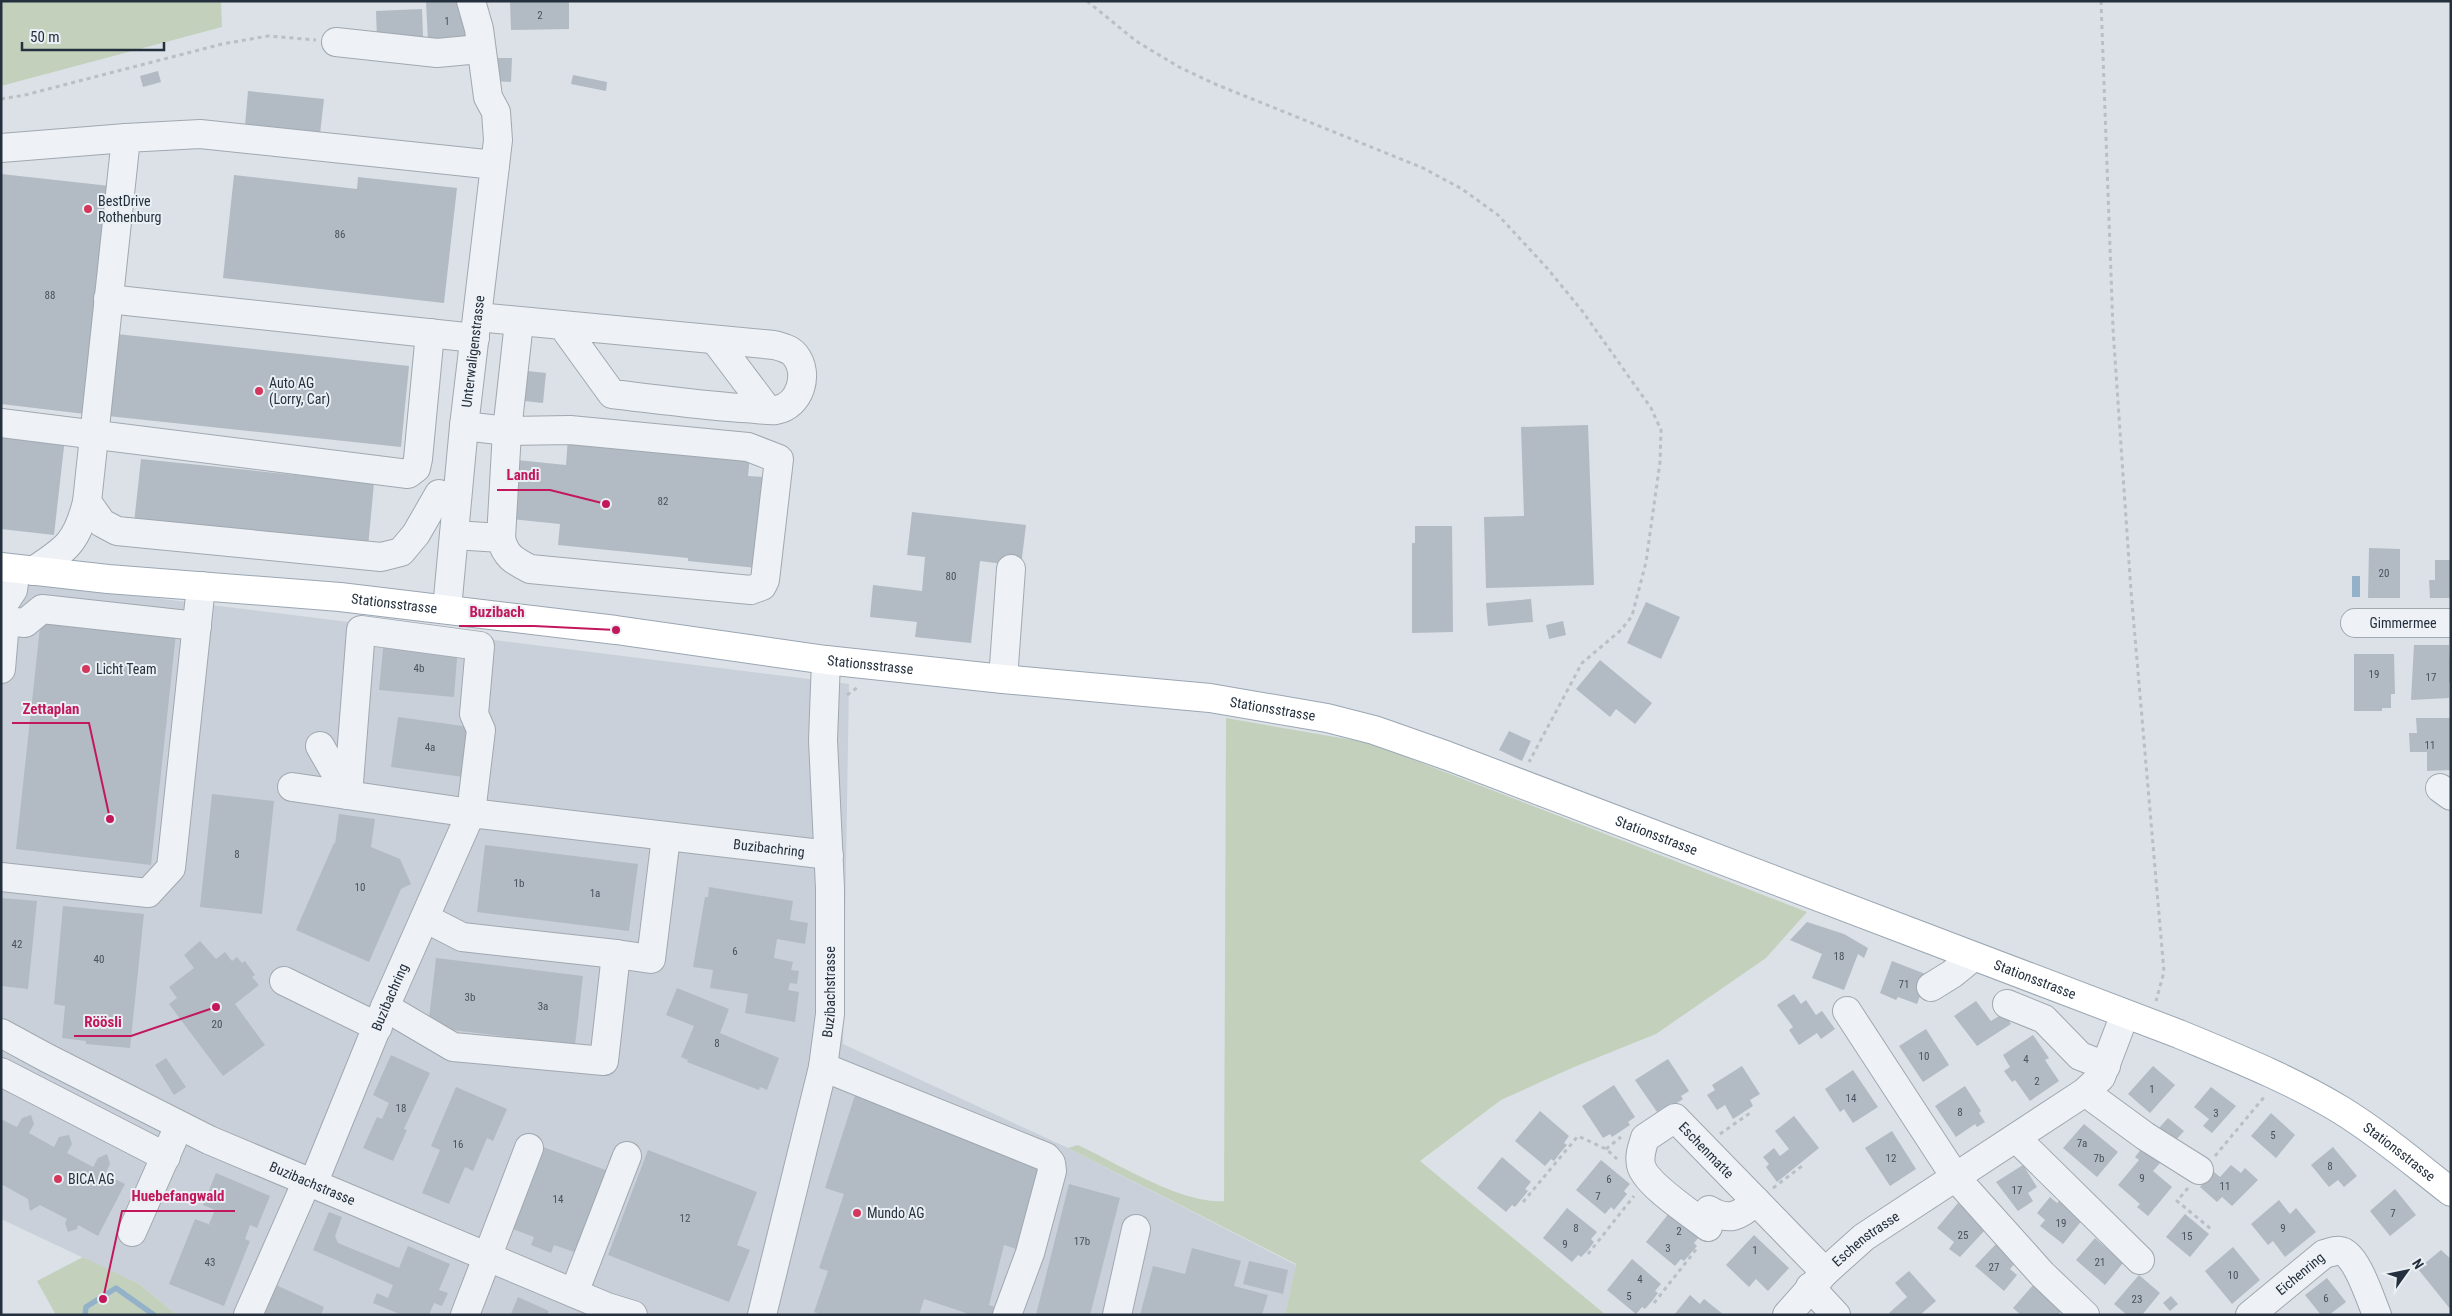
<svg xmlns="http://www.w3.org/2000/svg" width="2452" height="1316" font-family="'Roboto Condensed',sans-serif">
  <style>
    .built { fill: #c9d0d9 }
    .green { fill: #c3d1bc }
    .water { fill: #93b2c9 }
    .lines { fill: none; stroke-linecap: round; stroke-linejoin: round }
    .stream { stroke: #93b2c9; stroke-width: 5.5 }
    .building { fill: #b2bac3 }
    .minor-casing { stroke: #a0a8b0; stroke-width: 30 }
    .major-casing { stroke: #9aa6b3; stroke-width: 30 }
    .path { stroke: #b9bfc5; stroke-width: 3; stroke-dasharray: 4 4; stroke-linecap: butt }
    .minor { stroke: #eef1f5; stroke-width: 28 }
    .major { stroke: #fff; stroke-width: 28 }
    .poi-dot { fill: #d4375d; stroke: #eaeff4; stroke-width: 2 }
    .labels { text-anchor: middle; stroke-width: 4; stroke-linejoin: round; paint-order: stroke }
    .number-label { font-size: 11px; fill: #48525e }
    .poi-label { font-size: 14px; fill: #24303d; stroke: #eaeff4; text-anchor: start }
    .street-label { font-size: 14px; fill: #24303d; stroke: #eaeff4 }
    .leader { fill: none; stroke: #c2185b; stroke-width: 2 }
    .callout-dot { fill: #c2185b; stroke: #eaeff4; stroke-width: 2 }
    .callout-label { font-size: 15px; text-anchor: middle; font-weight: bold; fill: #c2185b; stroke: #eaeff4; stroke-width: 4; stroke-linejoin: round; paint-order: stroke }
  </style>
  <rect width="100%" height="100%" fill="#dbe1e6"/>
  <path class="built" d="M1,579l848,105 -6,360 225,104 228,117 -11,50h-1108l-38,-31 -138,-65z"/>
  <path class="green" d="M1,1h220l1,26 -221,59z
    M1226,718l144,25 437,169 -41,46 -110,76 -82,33 -73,33 -81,61 186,154h-321l11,-51 -228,-116 10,-3c38,18 106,60 146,56z
    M83,1257l56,27 38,31h-121l-19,-34z"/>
  <path class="water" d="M2352,576h8v21h-8z"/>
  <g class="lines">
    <path class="stream" d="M85,1315l1,-8 30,-19 38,27"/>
  </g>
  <path class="building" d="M426,1h40l2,39 -40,2z
    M510,1h59v28l-58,1z
    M422,9l1,28 -46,1 -1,-27z
    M496,58h16l-1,24 -16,-1z
    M158,71l3,11 -18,5 -3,-11z
    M573,75l34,7 -1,9 -35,-7z
    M248,91l76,8 -4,35 -75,-8z
    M1,174l109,12 -25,228 -84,-10z
    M234,175l123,14 1,-12 99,11 -13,115 -221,-25z
    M117,334l292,32 -8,81 -293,-31z
    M527,371l19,2 -3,30 -19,-2z
    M1588,425l6,160 -108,3 -2,-71 40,-1 -3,-89z
    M1,431l64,7 -11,97 -53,-6z
    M568,438l182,18 -2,20 18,1 -9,91 -69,-7v-3l-130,-13 2,-21 -49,-5 6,-59 49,5z
    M141,459l233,24 -6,64 -234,-24z
    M912,512l114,13 -5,41 -41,-5 -9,82 -56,-6 2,-15 -47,-5 3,-32 49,6 3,-34 -18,-2z
    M1415,526h37l1,106 -41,1v-90h3z
    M2369,548l31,1v49h-32z
    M2435,560h16v38h-21l-1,-18h6z
    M1531,599l2,23 -45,4 -2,-23z
    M1646,602l34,15 -19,42 -34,-16z
    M41,618l135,16 -25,231 -135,-16z
    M1563,621l3,14 -17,4 -3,-14z
    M384,639l74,6 -4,52 -75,-7z
    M2414,645h35l2,38h-2v15l-38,2z
    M2354,654h40l1,40h-4v14h-9v3h-28z
    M1600,660l52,43 -17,21 -19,-15 -6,8 -34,-28z
    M398,717l72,10 -7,50 -72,-10z
    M2416,718h34l1,52 -24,1v-19h-17l-1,-19h8z
    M1509,731l22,10 -9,20 -23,-11z
    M212,794l62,7 -12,113 -62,-7z
    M339,814l36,5 -4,28 29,12 11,25 -10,5 -32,73 -73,-32 38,-87 1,1z
    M485,845l153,19 -9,67 -152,-19z
    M709,887l84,14 -3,19 18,3 -3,21 -28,-5 -3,19 19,4 -2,8 8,1 -2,13 -7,-1 -2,7 11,2 -4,30 -50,-9 3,-19 -38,-6 3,-18 -20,-3 12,-70h3z
    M1,898l36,3 -9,88 -27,-3z
    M63,906l81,8 -14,134 -44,-4v-3l-24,-3 3,-32 -11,-2z
    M1807,922l37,12 24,14 -4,10 -6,-4 -14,36 -32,-12 10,-24 -32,-14z
    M200,941l16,18 9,-7 7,9 5,-4 5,6 3,-2 10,14 -3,2 7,8 -24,19 30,41 -42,31 -54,-72 8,-6 -8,-11 25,-19 -10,-13z
    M436,958l147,18 -8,69 -147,-18z
    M1892,961l36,14 -11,29 -19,-7 -2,3 -16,-7z
    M677,988l52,21 -9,24 59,25 -12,32 -7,-3 -1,3 -72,-28 1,-2 -7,-3 13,-31 -28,-11z
    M1794,994l7,10 5,-4 10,15 6,-4 13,18 -14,10 -4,-6 -18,12 -10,-15 4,-3 -16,-22z
    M1976,1001l15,20 13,-8 7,11 -34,22 -23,-30z
    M1926,1029l23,36 -26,17 -24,-36z
    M2033,1035l16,23 -4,2 14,21 -29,20 -15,-21 -3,2 -8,-11 6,-4 -7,-12z
    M391,1055l39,18 -26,56 3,1 -14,31 -30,-13 14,-31 5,2 7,-16 -16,-8z
    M166,1058l20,29 -12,8 -19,-30z
    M1668,1059l21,32 -8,5 2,3 -18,12 -2,-3 -6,4 -22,-32z
    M1742,1066l18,28 -10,6 3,6 -20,13 -8,-14 -8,5 -10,-15 8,-5 -3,-5z
    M2153,1066l22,19 -25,28 -22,-19z
    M1853,1070l25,37 -25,16 -9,-14 -4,3 -15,-23z
    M1614,1085l21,32 -7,5 2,3 -18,12 -2,-3 -7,4 -21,-32z
    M1965,1086l16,25 -2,2 6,9 -8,5 -2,-3 -19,13 -21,-31z
    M456,1087l51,22 -14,32 -6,-3 -14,33 -8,-4 -16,37 -27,-11 18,-43 -9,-4z
    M2211,1087l25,19 -24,27 -9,-7 6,-7 -15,-12z
    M856,1092l193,75 -27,84 -18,-6 -15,60 6,2 -3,8h-20l-48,-16 -5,16h-97l-8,-3 14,-41 -9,-3 25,-74 -19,-6z
    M1540,1111l29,25 -5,7 3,2 -7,8 -6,8 -3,-2 -6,7 -30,-25z
    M2271,1113l24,22 -19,23 -25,-22z
    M31,1115l3,9 -5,9 25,14 5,-10 10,-2 3,9 -5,9 26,14 5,-9 9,-4 3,10 -5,10 20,10 -27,52 -20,-11 -1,4 -9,3 -3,-9 2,-4 -27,-14 -10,6 -2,-12 -27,-15v-65l16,8 5,-9z
    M1794,1116l25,32 -42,34 -11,-15 3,-3 -6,-7 11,-9 6,8 9,-7 -14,-18z
    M2168,1118l16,13 -10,11 -15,-14z
    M2084,1124l34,28 -21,25 -34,-29z
    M1892,1131l24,38 -26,17 -25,-38z
    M535,1144l76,28 -31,82 -26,-9 -3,8 -20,-8 3,-8 -29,-11z
    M2333,1147l24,29 -13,11 -6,-7 -9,7 -18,-22z
    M2142,1148l18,15 -7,8 19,16 -24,29 -11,-9 3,-3 -22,-19 21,-25 -4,-3z
    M648,1150l109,42 -20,53 13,5 -21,52 -121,-47z
    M1502,1157l29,25 -6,7 3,2 -13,16 -3,-2 -6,7 -29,-24z
    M1601,1160l29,24 -6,7 3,3 -13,16 -3,-3 -6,7 -29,-24z
    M2023,1165l14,22 -9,6 5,8 -15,10 -22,-29z
    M2231,1165l10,8 4,-5 13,12 -26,26 -10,-9 -5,5 -17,-15 13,-16 7,6z
    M216,1173l54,23 -13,32 -7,-3 -5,14 5,2 -26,65 -55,-22 26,-65 21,8 -7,-3 6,-14 -12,-5z
    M1069,1184l51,14 -30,117h-54z
    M2395,1189l21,26 -26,21 -20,-25z
    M2050,1197l7,6 3,-3 23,19 -20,25 -23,-18 5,-6 -8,-7z
    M2279,1200l11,14 6,-6 20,24 -31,25 -12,-16 -5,4 -17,-21z
    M1958,1203l29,25 -27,29 -11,-8 5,-7 -17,-14z
    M1567,1208l30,24 -6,7 3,3 -6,8 -7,7 -3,-2 -6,7 -29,-24z
    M329,1212l13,5 -7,19 3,7 61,25 9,-22 42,18 -11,26 9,3 -6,13 -8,-3 -5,12h-27l-29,-12 4,-10 11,5 5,-13 -80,-35z
    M1670,1212l30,24 -6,7 3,3 -13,15 -3,-2 -6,7 -29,-24z
    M2185,1214l24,20 -19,23 -24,-20z
    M1754,1235l35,33 -21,23 -12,-12 -7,8 -23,-22z
    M2095,1238l28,25 -18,22 -29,-25z
    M1996,1244l20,18 -6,7 7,6 -13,16 -29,-25z
    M2233,1247l27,33 -28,24 -27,-33z
    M1192,1248l49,13 -7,25 34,9 -6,20h-122l13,-49 32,8z
    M2441,1250l10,9v51l-33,-41z
    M1632,1259l29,25 -6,7 3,2 -6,8 -7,8 -3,-2 -6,7 -29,-24z
    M1249,1261l39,9 -5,24 -40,-10z
    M1909,1271l27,30 -16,14h-30l-1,-2 18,-16 -12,-14z
    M2139,1275l21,18 -18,22h-15l-13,-11z
    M2327,1278l19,24 -17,13h-8l-16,-20z
    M2034,1284l29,25 -5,6h-37l-8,-7z
    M276,1285l48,22 -3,8h-58z
    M1690,1295l10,9 4,-5 20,16h-50z
    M2171,1296l7,8 -8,7 -7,-8z
    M518,1297l31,14 -2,4 -36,-1z"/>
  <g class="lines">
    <defs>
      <g id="minor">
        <path d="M336,42l101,11 43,-4"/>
        <path d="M1,148l125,-10"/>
        <path d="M108,299l367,39"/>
        <path d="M477,317l297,28c8,2 16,4 21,10 15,19 5,51 -19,55 -11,1 -24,-2 -35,-2 -43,-3 -86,-9 -129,-14l-50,-69"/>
        <path d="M715,340l52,69"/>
        <path d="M1,423l407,51 8,-6 2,-9 12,-126"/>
        <path d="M464,426l43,5 -6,107"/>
        <path d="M87,502l15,21 15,8 264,26 20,-5 15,-18 23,-40"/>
        <path d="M454,535l47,3c4,18 13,23 29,31l221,21 11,-4 3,-6 14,-121 -31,-12 -178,-17 -63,1 12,-109"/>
        <path d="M33,571c34,-22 44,-29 54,-69l39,-364 74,-4 295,31"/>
        <path d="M1,608l12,-18 3,-21"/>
        <path id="s1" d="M447,609l17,-183 34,-286 -2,-28 -8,-15 -9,-68 -8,-28"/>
        <path d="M5,621l20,2 17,-14 155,17"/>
        <path id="s2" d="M2355,623h96"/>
        <path d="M1,669l4,-48 -2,-15"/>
        <path d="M1003,679l8,-110"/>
        <path d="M320,746l28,49"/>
        <path id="s3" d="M292,787l179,26 358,42"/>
        <path d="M2440,788l11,8"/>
        <path d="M1,877l147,16 23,-25 30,-282"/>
        <path d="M616,954l35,5 15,-122"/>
        <path d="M284,981l94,46"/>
        <path d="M1931,987l21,-13 21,-17"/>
        <path d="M2007,1004l37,15 36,37 26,10"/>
        <path d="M385,1007l68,40 151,14 12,-107 -154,-17 -37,-19"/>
        <path d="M1847,1011l109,167 86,96 43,41"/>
        <path id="s4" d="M1,1033l46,25 162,82 398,167 26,8"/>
        <path d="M823,1067l223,90 5,6 1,8 -22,82 -23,62"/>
        <path d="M1,1072l165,85"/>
        <path d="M2085,1092l60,44 54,34"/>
        <path d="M2016,1138l124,122"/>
        <path id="s5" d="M313,1184l72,-177 86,-194 10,-83 -7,-16 6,-68 -119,-16 -13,165"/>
        <path d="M1709,1210c20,12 31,6 47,-9"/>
        <path id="s6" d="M1708,1227c-16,-13 -63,-43 -67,-62 -2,-10 1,-17 4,-27l30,-20 150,154"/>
        <path d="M132,1232l41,-93"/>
        <path d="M1810,1287l26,28"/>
        <path d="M574,1293l53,-137"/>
        <path d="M248,1315l59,-134"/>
        <path d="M465,1315l64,-167"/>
        <path id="s7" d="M762,1315l61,-248 7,-53v-126l-7,-148 3,-80"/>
        <path d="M1117,1315l19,-86"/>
        <path id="s8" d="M1787,1315l38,-43 39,-35 221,-145 16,-15 24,-63"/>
        <path id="s9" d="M2250,1315l74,-61c5,-1 11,-4 16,-3 16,1 31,50 37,64"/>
      </g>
      <g id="major">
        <path id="s10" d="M1,567l107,12 232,18 276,33 210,30 177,19 207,19 117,20 47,12 74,26 731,278c55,23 111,45 162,76 39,24 74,54 110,82"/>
      </g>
    </defs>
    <use href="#minor" class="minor-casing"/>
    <use href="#major" class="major-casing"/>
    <path class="path" d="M1087,1l49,40 43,26 36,17 208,84 39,21 36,26 49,53 36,44 68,96 10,22 -1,32 -14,100 -14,54 -11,14 -39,33 -53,99
      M2101,1l12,328 18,262 33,381 -8,29
      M1,99l24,-4 197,-51 46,-8 48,4
      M847,695l11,-8
      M1720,1134l30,-21
      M1606,1149l15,-12
      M2215,1156l50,-60
      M1773,1188l29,-22
      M2188,1188l-11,13 34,28
      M1523,1202l55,-66 28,13 11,10
      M1588,1254l46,-58
      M1654,1303l44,-56"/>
    <use href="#minor" class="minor"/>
    <use href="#major" class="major"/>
  </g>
  <g class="poi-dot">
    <circle cx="88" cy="209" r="5"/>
    <circle cx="259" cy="391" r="5"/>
    <circle cx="86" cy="669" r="5"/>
    <circle cx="58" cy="1179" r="5"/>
    <circle cx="857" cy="1213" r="5"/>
  </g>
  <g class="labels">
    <g class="number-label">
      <text x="540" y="19">2</text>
      <text x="447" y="25">1</text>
      <text x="340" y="238">86</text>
      <text x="50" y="299">88</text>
      <text x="663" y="505">82</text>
      <text x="2384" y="577">20</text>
      <text x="951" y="580">80</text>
      <text x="419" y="672">4b</text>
      <text x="2374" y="678">19</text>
      <text x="2431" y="681">17</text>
      <text x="2430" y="749">11</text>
      <text x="430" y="751">4a</text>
      <text x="237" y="858">8</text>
      <text x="519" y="887">1b</text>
      <text x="360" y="891">10</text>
      <text x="595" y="897">1a</text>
      <text x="17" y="948">42</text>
      <text x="735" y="955">6</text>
      <text x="1839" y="960">18</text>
      <text x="99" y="963">40</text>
      <text x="1904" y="988">71</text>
      <text x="470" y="1001">3b</text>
      <text x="543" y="1010">3a</text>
      <text x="217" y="1028">20</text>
      <text x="717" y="1047">8</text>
      <text x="1924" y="1060">10</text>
      <text x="2026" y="1063">4</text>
      <text x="2037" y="1085">2</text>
      <text x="2152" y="1093">1</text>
      <text x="1851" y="1102">14</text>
      <text x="401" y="1112">18</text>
      <text x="1960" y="1116">8</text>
      <text x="2216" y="1117">3</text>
      <text x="2273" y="1139">5</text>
      <text x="2082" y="1147">7a</text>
      <text x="458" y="1148">16</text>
      <text x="1891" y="1162">12</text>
      <text x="2099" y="1162">7b</text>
      <text x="2330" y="1170">8</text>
      <text x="2142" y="1182">9</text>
      <text x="1609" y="1183">6</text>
      <text x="2225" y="1190">11</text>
      <text x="2017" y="1194">17</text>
      <text x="1598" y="1200">7</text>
      <text x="558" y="1203">14</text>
      <text x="2393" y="1217">7</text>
      <text x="685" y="1222">12</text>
      <text x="2061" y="1227">19</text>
      <text x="1576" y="1232">8</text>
      <text x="2283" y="1232">9</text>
      <text x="1679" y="1235">2</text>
      <text x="1963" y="1239">25</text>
      <text x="2187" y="1240">15</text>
      <text x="1082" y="1245">17b</text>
      <text x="1565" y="1248">9</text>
      <text x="1668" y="1252">3</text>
      <text x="1755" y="1254">1</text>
      <text x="210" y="1266">43</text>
      <text x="2100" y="1266">21</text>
      <text x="1994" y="1271">27</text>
      <text x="2233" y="1279">10</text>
      <text x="1640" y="1283">4</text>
      <text x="1629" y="1300">5</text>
      <text x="2326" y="1302">6</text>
      <text x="2137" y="1303">23</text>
    </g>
    <g class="poi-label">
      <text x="98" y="206">BestDrive<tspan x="98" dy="16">Rothenburg</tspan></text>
      <text x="269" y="388">Auto AG<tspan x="269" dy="16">(Lorry, Car)</tspan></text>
      <text x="96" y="674">Licht Team</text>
      <text x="68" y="1184">BICA AG</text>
      <text x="867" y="1218">Mundo AG</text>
    </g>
    <g class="street-label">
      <text dy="5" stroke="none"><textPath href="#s1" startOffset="259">Unterwaligenstrasse</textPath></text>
      <text dy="5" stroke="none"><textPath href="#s10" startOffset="395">Stationsstrasse</textPath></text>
      <text dy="5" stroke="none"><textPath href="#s2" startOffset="48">Gimmermee</textPath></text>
      <text dy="5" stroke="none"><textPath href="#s10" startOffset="875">Stationsstrasse</textPath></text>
      <text dy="5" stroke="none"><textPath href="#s10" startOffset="1280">Stationsstrasse</textPath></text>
      <text dy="5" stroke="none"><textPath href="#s10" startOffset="1685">Stationsstrasse</textPath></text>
      <text dy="5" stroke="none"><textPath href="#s3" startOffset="481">Buzibachring</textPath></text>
      <text dy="5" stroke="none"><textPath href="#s10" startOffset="2090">Stationsstrasse</textPath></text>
      <text dy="5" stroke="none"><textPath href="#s7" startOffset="331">Buzibachstrasse</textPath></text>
      <text dy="5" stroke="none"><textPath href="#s5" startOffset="202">Buzibachring</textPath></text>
      <text dy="5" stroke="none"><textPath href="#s6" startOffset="201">Eschenmatte</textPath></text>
      <text dy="5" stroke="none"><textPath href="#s10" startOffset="2495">Stationsstrasse</textPath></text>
      <text dy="5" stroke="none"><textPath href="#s4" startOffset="346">Buzibachstrasse</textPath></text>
      <text dy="5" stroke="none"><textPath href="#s8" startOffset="110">Eschenstrasse</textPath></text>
      <text dy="5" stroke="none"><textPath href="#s9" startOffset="65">Eichenring</textPath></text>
    </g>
  </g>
  <path class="leader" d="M606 504L550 490H497M616 630L534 626H459M110 819L89 723H12M216 1007L131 1036H74M103 1299L122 1211H235"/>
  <g class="callout-dot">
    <circle cx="606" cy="504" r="5"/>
    <circle cx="616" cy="630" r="5"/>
    <circle cx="110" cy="819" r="5"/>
    <circle cx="216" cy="1007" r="5"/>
    <circle cx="103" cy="1299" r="5"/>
  </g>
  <g class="callout-label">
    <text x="523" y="480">Landi</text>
    <text x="497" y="617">Buzibach</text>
    <text x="51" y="714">Zettaplan</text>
    <text x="103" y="1027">Röösli</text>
    <text x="178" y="1201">Huebefangwald</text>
  </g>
  <rect width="2452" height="1316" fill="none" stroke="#24303d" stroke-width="5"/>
  <g transform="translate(2407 1271) rotate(57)" stroke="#eaeff4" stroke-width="4" paint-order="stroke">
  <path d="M0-4L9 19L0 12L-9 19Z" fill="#24303d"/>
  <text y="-8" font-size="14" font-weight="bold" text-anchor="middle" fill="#24303d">N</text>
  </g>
  <path d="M22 42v8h142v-8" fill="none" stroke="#24303d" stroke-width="2.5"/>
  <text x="30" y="42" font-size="15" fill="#24303d" stroke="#eaeff4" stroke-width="4" paint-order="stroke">50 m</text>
</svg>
